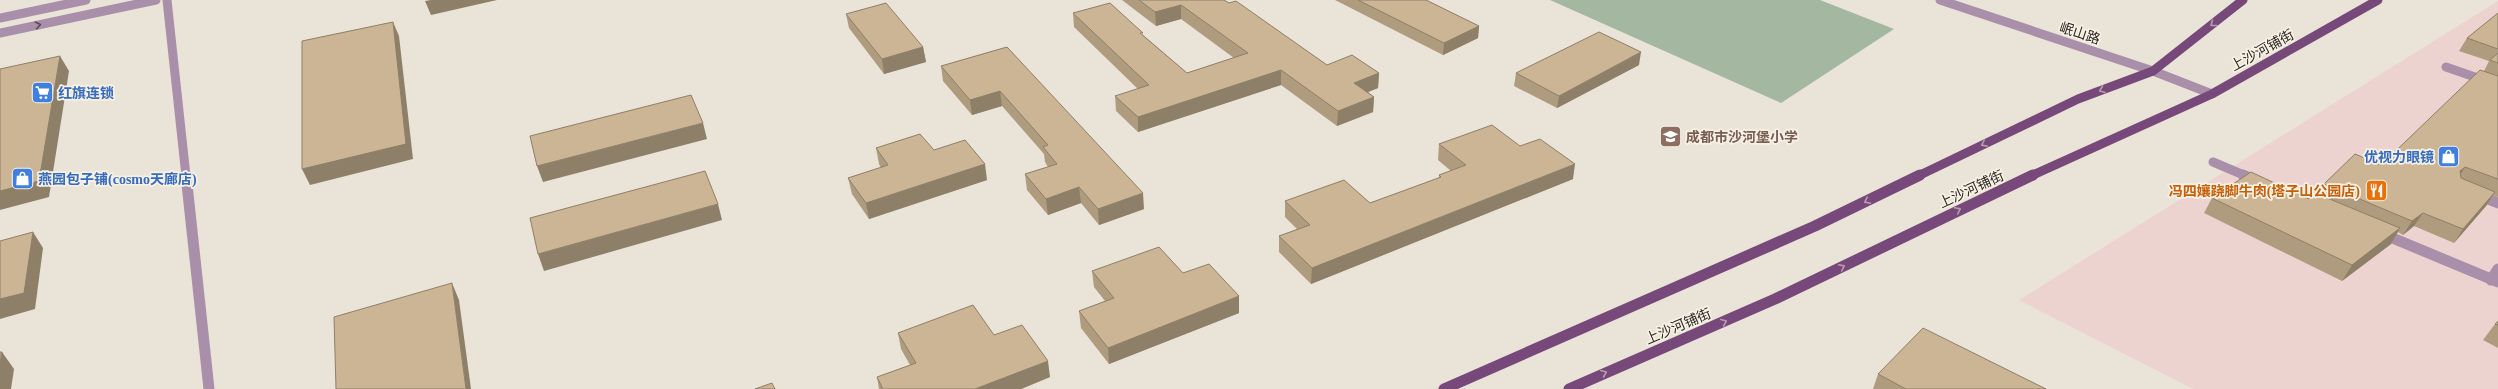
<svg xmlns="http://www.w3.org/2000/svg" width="2498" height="389" font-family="'Times New Roman','Noto Sans SC',serif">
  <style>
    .commercial { fill: #edd3d0 }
    .green { fill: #a4b7a0 }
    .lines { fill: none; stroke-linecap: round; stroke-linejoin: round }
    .minor-far1 { stroke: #aa8fab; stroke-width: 9 }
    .minor { stroke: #aa8fab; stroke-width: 11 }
    .major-far1 { stroke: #77497a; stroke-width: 9 }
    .major { stroke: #77497a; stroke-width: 11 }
    .wall { fill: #af9c7f }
    .shaded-wall { fill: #8e7f68 }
    .building { fill: #cbb594; stroke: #8e7f68 }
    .oneway { stroke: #b79caf }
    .oneway2 { stroke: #574c53 }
    .labels { text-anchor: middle; stroke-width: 3.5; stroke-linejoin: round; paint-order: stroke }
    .street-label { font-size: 14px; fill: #2a2823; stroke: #f7f0e4 }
    .shop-label { font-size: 14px; font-weight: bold; fill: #366cbe; stroke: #f7f0e4; text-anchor: start }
    .education-label { font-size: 14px; font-weight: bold; fill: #785e54; stroke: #f7f0e4; text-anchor: start }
    .food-label { font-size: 14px; font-weight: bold; fill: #c56008; stroke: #f7f0e4; text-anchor: end }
  </style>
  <rect width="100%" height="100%" fill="#eae3d7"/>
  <path class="commercial" d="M2498,1v388h-305l-174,-89z"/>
  <path class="green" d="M1550,0h270l74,29 -113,74z"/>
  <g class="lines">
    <path class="minor-far1" d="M167,0l19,176
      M1940,0l213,71 59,23
      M0,18l86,-18
      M0,33l156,-33
      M2446,67l52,18
      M2213,162l33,14"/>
    <path class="minor" d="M186,175l23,214
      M2243,175l14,6
      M2478,195l20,8
      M2383,234l115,48
      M2491,280l7,-11"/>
    <path class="major-far1" d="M1918,176l160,-77 75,-28 90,-71
      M2031,176l181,-82 166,-94"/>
    <path class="major" d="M1444,389l371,-163 105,-51
      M1569,389l206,-90 258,-124"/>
  </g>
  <path class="wall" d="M1122,0h102l103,65 52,8 -1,15 -10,4 6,5 -1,15 -36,14 -56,-41 -143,47 -22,-21 -1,-15 23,-7 -64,-62 -1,-14 70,22 44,38 47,-15 -53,-39 -25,7z
    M1335,0h91l53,26 -1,12 -35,17z
    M2498,13v184l-5,-2 -7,11 -32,37 -40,-17 -11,9 -5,-3 -7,12 -49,37 -138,-68 8,-15 97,1 10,-5 5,-10 57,-19 103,-94 5,-10 -30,-10 8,-13z
    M846,14l77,33 3,15 -42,12 -35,-46z
    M1007,47l137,162 -45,16 -18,-22 -33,12 -21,-25 -2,-16 23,-7 -3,-5 -1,-8 -42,-48 -30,9 -29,-34 -2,-15z
    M1639,65l-82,43 -43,-22 2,-13z
    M1439,144l81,2 53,33 -262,105 -32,-32v-16l18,-7 -12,-12v-16l85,2 69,-25v-3l12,-4 -13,-11z
    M876,148l58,2 53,30 -118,39 -17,-25 -4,-16 33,-10 -2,-4z
    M1092,271l91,2 56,40 -130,51 -28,-36 -2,-17 26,-10 -11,-14z
    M2498,321v27l-15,-8 12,-16z
    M898,333l96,2 56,42 -29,12h-142l-2,-12 33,-12 -9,-16z
    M1878,374l168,15h-173z"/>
  <path class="shaded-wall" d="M431,0h66l-66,15 -6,-14z
    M1181,5v14l-25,7 -1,-14z
    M393,22l6,14 14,123 -103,26 -8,-16z
    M1479,26l-1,12 -35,17 1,-12z
    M923,47l3,15 -42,12 -2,-15z
    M1641,52l-2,13 -82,43 2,-12z
    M60,56l9,15 -20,126 -49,13v-19z
    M1281,70v15l-143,47v-15z
    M1379,73l-1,15 -25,10 1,-15z
    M1000,91l2,15 -30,9 -2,-15z
    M1374,97l-1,15 -36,14 1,-15z
    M703,123l4,16 -164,43 -6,-16z
    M985,164l2,16 -118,39 -3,-16z
    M1575,164l-2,15 -262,105 1,-16z
    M2465,167l-8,13 3,-9z
    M1079,187l2,16 -33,12 -2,-16z
    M2495,192l-9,14 -32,37 9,-14z
    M1143,193l1,16 -45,16 -1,-16z
    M718,204l4,16 -178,51 -6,-17z
    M2423,213l-9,13 -11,9 9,-14z
    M2400,228l-9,16 -49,37 10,-16z
    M33,232l10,16 -8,61 -35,10v-20z
    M452,283l7,17 12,89h-5z
    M1239,296v17l-130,51 -1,-16z
    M2,352l12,17 -3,20h-11v-25z
    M1048,361l2,16 -29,12h-46z"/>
  <path class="building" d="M1139,0h85l5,3 7,-2 91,64 25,-10 27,18 -25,10 20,14 -36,14 -57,-41 -143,47 -23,-21 34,-11 -76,-72 37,-10 33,30h-3l47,40 61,-20 -67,-48 -26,7z
    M1358,0h68l53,26 -35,17z
    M886,3l37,44 -41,12 -36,-45z
    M2498,13v36l-31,-11z
    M393,22l13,122 -104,25v-128z
    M1599,32l42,20 -82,44 -43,-23z
    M1007,47l136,146 -45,16 -19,-22 -33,12 -21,-25 32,-10 -14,-17 5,-2 -48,-54 -30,9 -29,-34z
    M2498,53v10l-8,-3z
    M60,56l-21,125 -39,10v-122z
    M2480,70l18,6v103l-33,-12 -5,4 1,7 34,14 -32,37 -40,-16 -11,8 -88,-37 31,-30 26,11z
    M691,95l12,28 -166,43 -7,-30z
    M1492,125l28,21 20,-7 35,25 -263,104 -33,-32 31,-11 -25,-24 59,-21 26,23 71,-26 -2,-2 27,-10 -27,-21z
    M920,134l14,16 31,-10 20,24 -119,39 -18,-25 40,-13 -12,-17z
    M705,171l13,33 -180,50 -8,-36z
    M2251,172l58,27 6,-6 85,35 -48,37 -140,-67z
    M33,232l-9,61 -24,6v-58z
    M1159,247l24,26 26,-9 30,32 -131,52 -29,-37 35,-13 -22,-27z
    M452,283l14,106h-130l-2,-72z
    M973,305l21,30 28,-10 26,36 -73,28h-92l-6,-12 39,-14 -18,-30z
    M2498,321v4l-3,-1z
    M1923,328l123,61h-140l-28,-15z
    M0,352h2l-2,12z
    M772,383l3,6h-20z"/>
  <defs><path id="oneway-chevron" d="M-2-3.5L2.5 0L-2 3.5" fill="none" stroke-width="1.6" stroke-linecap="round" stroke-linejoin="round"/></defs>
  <g class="oneway">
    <use href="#oneway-chevron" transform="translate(2213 24) rotate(142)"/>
    <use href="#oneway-chevron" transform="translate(2102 90) rotate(159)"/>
    <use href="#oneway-chevron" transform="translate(1984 144) rotate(154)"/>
    <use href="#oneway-chevron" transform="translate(1867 201) rotate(154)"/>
    <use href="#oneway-chevron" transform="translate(1958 210) rotate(-26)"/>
    <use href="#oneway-chevron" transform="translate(1842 267) rotate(-26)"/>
    <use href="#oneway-chevron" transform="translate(1724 322) rotate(-23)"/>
    <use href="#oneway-chevron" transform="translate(1604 373) rotate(-23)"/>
  </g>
  <use class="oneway2" href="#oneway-chevron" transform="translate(38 25) rotate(-12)"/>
  <defs>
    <symbol id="supermarket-square" viewBox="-11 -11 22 22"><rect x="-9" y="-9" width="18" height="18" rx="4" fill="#3f7fe0" stroke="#f7f0e4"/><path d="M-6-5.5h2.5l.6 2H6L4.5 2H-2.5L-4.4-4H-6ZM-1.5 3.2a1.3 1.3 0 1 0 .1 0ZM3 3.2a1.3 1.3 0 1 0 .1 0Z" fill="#fff"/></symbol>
    <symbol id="school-square" viewBox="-11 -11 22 22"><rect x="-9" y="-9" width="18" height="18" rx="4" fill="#8d6e63" stroke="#f7f0e4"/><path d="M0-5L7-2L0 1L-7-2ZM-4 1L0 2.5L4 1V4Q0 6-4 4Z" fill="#fff"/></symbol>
    <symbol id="shop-square" viewBox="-11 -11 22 22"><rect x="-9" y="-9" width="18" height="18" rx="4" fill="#3f7fe0" stroke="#f7f0e4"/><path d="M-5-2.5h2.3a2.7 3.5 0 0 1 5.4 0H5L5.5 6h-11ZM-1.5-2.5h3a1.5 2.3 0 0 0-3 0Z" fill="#fff"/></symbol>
    <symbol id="restaurant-square" viewBox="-11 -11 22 22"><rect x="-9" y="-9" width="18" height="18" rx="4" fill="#e8710a" stroke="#f7f0e4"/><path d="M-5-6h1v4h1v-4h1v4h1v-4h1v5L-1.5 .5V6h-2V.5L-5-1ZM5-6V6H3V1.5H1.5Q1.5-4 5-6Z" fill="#fff"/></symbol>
  </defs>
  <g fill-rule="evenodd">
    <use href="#supermarket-square" x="30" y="80" width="25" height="25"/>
    <use href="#school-square" x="1658" y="124" width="25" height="25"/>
    <use href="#shop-square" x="2436" y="144" width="25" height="25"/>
    <use href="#shop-square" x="10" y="166" width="25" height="25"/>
    <use href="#restaurant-square" x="2364" y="178" width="25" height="25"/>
  </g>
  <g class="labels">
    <g class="street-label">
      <text transform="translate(2080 33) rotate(18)" y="5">岷山路</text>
      <text transform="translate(2262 50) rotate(-29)" y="5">上沙河铺街</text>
      <text transform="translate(1971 189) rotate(-25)" y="5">上沙河铺街</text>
      <text transform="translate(1678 326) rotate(-23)" y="5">上沙河铺街</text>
    </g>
    <g class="shop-label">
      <text x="58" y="98">红旗连锁</text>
      <text x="2434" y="162" text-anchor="end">优视力眼镜</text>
      <text x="38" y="184">燕园包子铺(cosmo天廊店)</text>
    </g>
    <g class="education-label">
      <text x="1686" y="142">成都市沙河堡小学</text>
    </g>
    <g class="food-label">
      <text x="2360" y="196">冯四孃跷脚牛肉(塔子山公园店)</text>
    </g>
  </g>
</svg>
